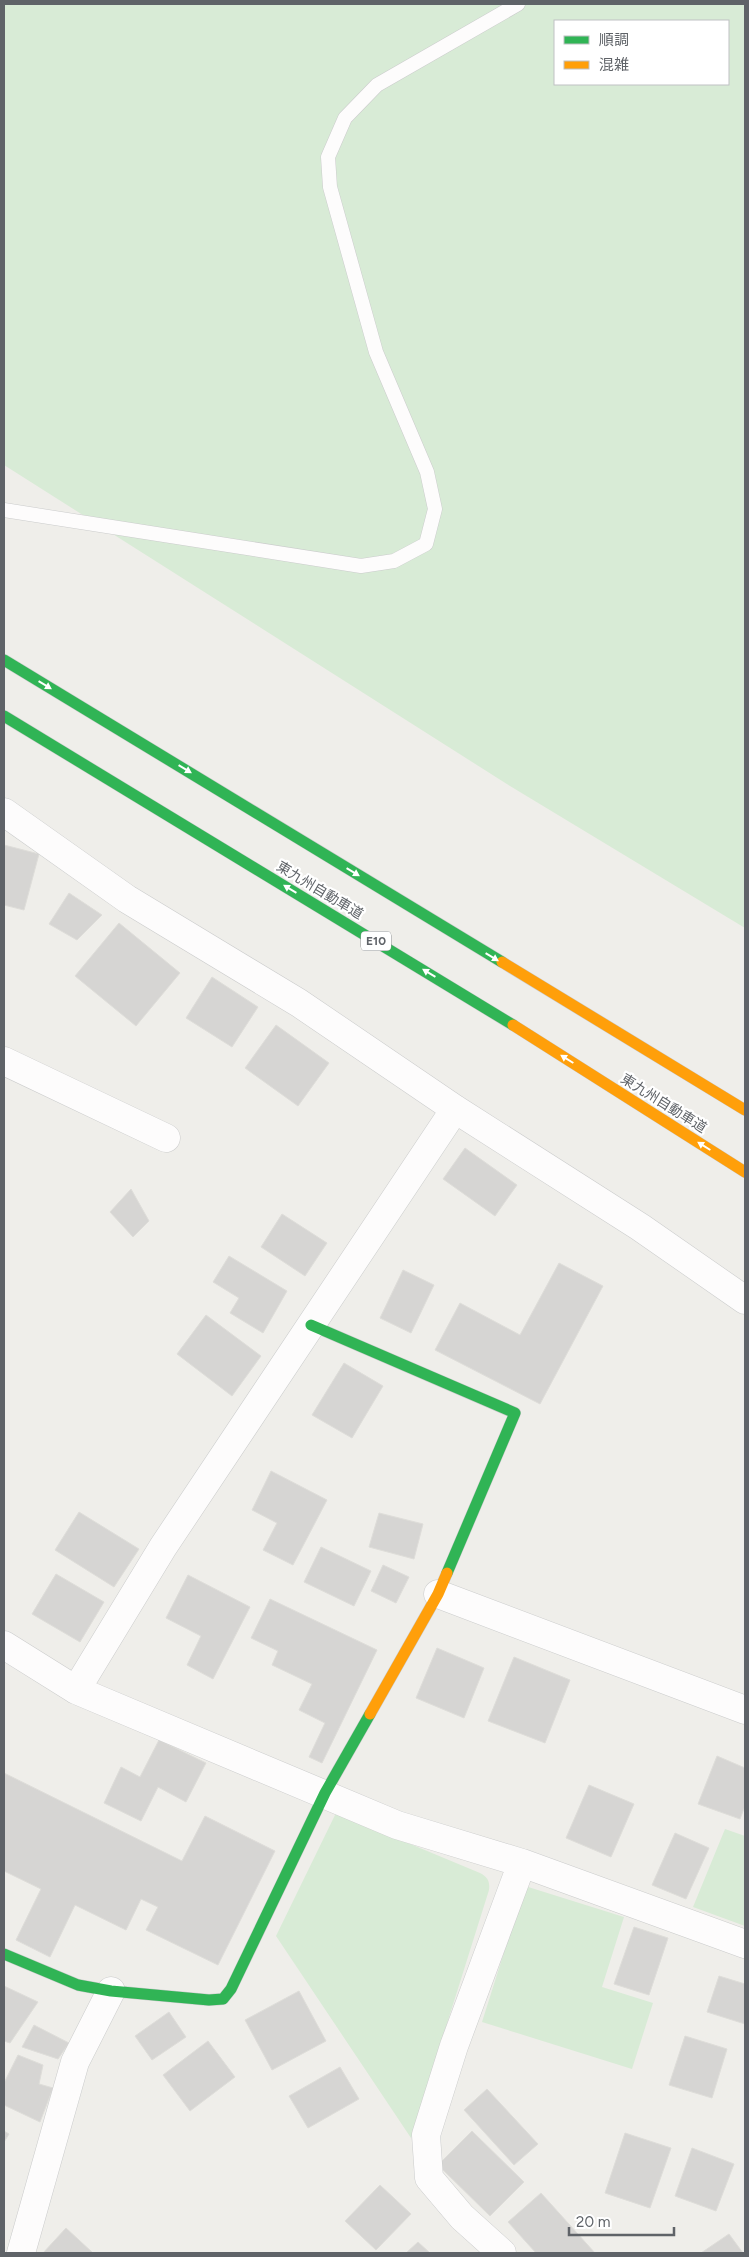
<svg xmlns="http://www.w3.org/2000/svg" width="749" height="2257" font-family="Figtree,'Noto Sans JP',sans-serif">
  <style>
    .green { fill: #d8ebd6; fill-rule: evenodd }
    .building { fill: #d6d5d3; stroke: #deddd9 }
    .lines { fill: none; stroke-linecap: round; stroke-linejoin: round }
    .lane-casing { stroke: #cbcccc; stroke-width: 15 }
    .street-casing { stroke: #cbcccc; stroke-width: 29 }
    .fast-casing { stroke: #cacacb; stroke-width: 12 }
    .slow-casing { stroke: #cacacb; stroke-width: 12 }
    .lane { stroke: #fdfcfc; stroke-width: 14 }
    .street { stroke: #fdfcfc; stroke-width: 28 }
    .fast { stroke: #30b455; stroke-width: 11 }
    .slow { stroke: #ff9f0a; stroke-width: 11 }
    .oneway { fill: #fff }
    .labels { text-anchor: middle; stroke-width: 4.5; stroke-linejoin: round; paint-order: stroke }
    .shield { fill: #fff; stroke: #8f9295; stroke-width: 1 }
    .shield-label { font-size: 12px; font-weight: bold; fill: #5f6368 }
    .street-label { font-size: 14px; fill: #5f6368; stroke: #fff }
  </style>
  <rect width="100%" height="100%" fill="#efeeea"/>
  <path class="green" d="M4,4h741v924l-235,-142 -506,-321zM555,21h173v63h-173z
    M336,1813l144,60c8,4 10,9 9,17l-78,248 -135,-202z
    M725,1829l20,7v90l-52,-19z
    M525,1886l99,31 -22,70 51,16 -21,66 -150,-47z"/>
  <path class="building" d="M4,845l35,9 -15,56 -20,-5z
    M69,893l33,22 -25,25 -28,-16z
    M119,923l61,50 -44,53 -61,-50z
    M212,977l46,30 -26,40 -46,-29z
    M276,1025l53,38 -31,43 -53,-38z
    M465,1148l52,37 -22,31 -52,-37z
    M131,1189l18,32 -16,16 -23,-25z
    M282,1214l45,29 -22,33 -44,-29z
    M229,1256l58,35 -24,42 -33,-20 9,-15 -26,-16z
    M559,1263l44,23 -63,118 -105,-54 25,-47 60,32z
    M403,1270l31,15 -23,48 -31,-15z
    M206,1315l55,41 -29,40 -55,-42z
    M344,1363l39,23 -31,52 -40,-23z
    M271,1471l56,29 -34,65 -30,-15 14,-27 -25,-13z
    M79,1512l60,37 -25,38 -59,-37z
    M379,1513l44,11 -9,35 -45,-12z
    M321,1547l50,24 -17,35 -50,-24z
    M383,1565l26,12 -13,26 -25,-12z
    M56,1574l48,28 -24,40 -48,-28z
    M188,1575l62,32 -37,72 -26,-14 14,-29 -35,-18z
    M270,1599l107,51 -55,113 -13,-6 16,-34 -26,-13 13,-26 -40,-19 6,-14 -27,-13z
    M437,1648l47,20 -20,50 -48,-20z
    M514,1657l56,23 -25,63 -57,-22z
    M159,1740l47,23 -20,39 -28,-15 -17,34 -37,-18 17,-36 19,10z
    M717,1756l28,12v38l-5,13 -42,-15z
    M4,1773l178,88 23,-45 70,35 -57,114 -72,-35 12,-23 -17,-8 -15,31 -51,-25 -25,52 -34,-17 25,-51 -37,-18z
    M589,1785l45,19 -23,53 -45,-19z
    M675,1833l34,15 -23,51 -34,-14z
    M634,1927l34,11 -19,57 -35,-11z
    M719,1976l26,8v40l-38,-12z
    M4,1986l34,16 -28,41 -6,-2z
    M299,1991l27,50 -54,29 -27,-50z
    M169,2012l17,25 -34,23 -17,-24z
    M34,2025l35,18 -11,16 -36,-12z
    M685,2036l42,13 -15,49 -43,-13z
    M208,2041l27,36 -45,34 -27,-36z
    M18,2055l25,10 -4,19 14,4 -13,34 -36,-17v-22z
    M340,2067l19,32 -51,29 -19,-32z
    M487,2089l51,55 -24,21 -50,-55z
    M4,2131l5,3 -5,8z
    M472,2131l52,51 -34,34 -52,-51z
    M625,2133l46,15 -21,60 -45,-15z
    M692,2148l42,16 -18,47 -41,-15z
    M380,2185l31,29 -35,36 -31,-29z
    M541,2193l54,60h-59l-28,-31z
    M66,2228l27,25h-50z
    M729,2234l14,19h-42z
    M418,2242l12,11h-24z"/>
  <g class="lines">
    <defs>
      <path id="lane" d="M4,510l357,56 33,-5 32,-17 9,-35 -8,-37 -51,-120 -46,-165 -2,-30 17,-39 32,-33 141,-81"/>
      <path id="street" d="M4,812l123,87 172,104 156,106 185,118 105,73
        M4,1061l162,77
        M438,1594l307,116
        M4,1645l72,45 321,135 125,38 223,81
        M76,1690l87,-143 292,-438
        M21,2253l54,-191 36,-71
        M502,2253l-40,-36 -33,-39 -3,-43 28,-89 68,-183"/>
      <path id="fast" d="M4,660l498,302
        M4,716l509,309
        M311,1325l204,88 -68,160
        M4,1954l74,31 33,6 98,9 14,-1 8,-10 94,-196 45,-79"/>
      <path id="slow" d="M502,962l243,148
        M513,1025l232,147
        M370,1714l68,-120 9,-21"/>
    </defs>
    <use href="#lane" class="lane-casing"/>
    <use href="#street" class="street-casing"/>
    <use href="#fast" class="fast-casing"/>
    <use href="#slow" class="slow-casing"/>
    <use href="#lane" class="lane"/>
    <use href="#street" class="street"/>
    <use href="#fast" class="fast"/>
    <use href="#slow" class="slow"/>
  </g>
  <defs><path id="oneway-solid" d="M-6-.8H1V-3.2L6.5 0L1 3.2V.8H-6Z" transform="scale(1.25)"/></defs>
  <g class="oneway">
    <use href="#oneway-solid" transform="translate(45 685) rotate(31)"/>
    <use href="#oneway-solid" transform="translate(185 769) rotate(31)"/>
    <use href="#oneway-solid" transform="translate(353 872) rotate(31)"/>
    <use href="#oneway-solid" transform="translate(290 889) rotate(-149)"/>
    <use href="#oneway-solid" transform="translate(492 957) rotate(31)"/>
    <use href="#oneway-solid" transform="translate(429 973) rotate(-149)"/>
    <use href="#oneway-solid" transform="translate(567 1059) rotate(-148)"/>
    <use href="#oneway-solid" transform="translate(704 1146) rotate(-148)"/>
  </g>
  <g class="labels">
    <rect class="shield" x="361" y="931.5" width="30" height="19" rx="4"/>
    <g class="shield-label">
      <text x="376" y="945">E10</text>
    </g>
    <g class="street-label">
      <text transform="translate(320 890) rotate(31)" y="5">東九州自動車道</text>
      <text transform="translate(664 1103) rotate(32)" y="5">東九州自動車道</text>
    </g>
  </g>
  <rect width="749" height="2257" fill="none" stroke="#5f6368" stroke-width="10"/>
  <rect x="554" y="20" width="175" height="65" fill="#ffffff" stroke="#bfc1c3"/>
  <rect x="564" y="36" width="25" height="8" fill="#30b455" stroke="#bfc1c3"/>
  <text x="599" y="45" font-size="15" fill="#5f6368">順調</text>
  <rect x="564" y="61" width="25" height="8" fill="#ff9f0a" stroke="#bfc1c3"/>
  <text x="599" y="70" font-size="15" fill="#5f6368">混雑</text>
  <path d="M569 2227v8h105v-8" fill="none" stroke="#5f6368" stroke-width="2.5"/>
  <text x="576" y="2227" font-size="15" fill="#5f6368" stroke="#ffffff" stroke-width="4" paint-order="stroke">20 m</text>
</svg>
